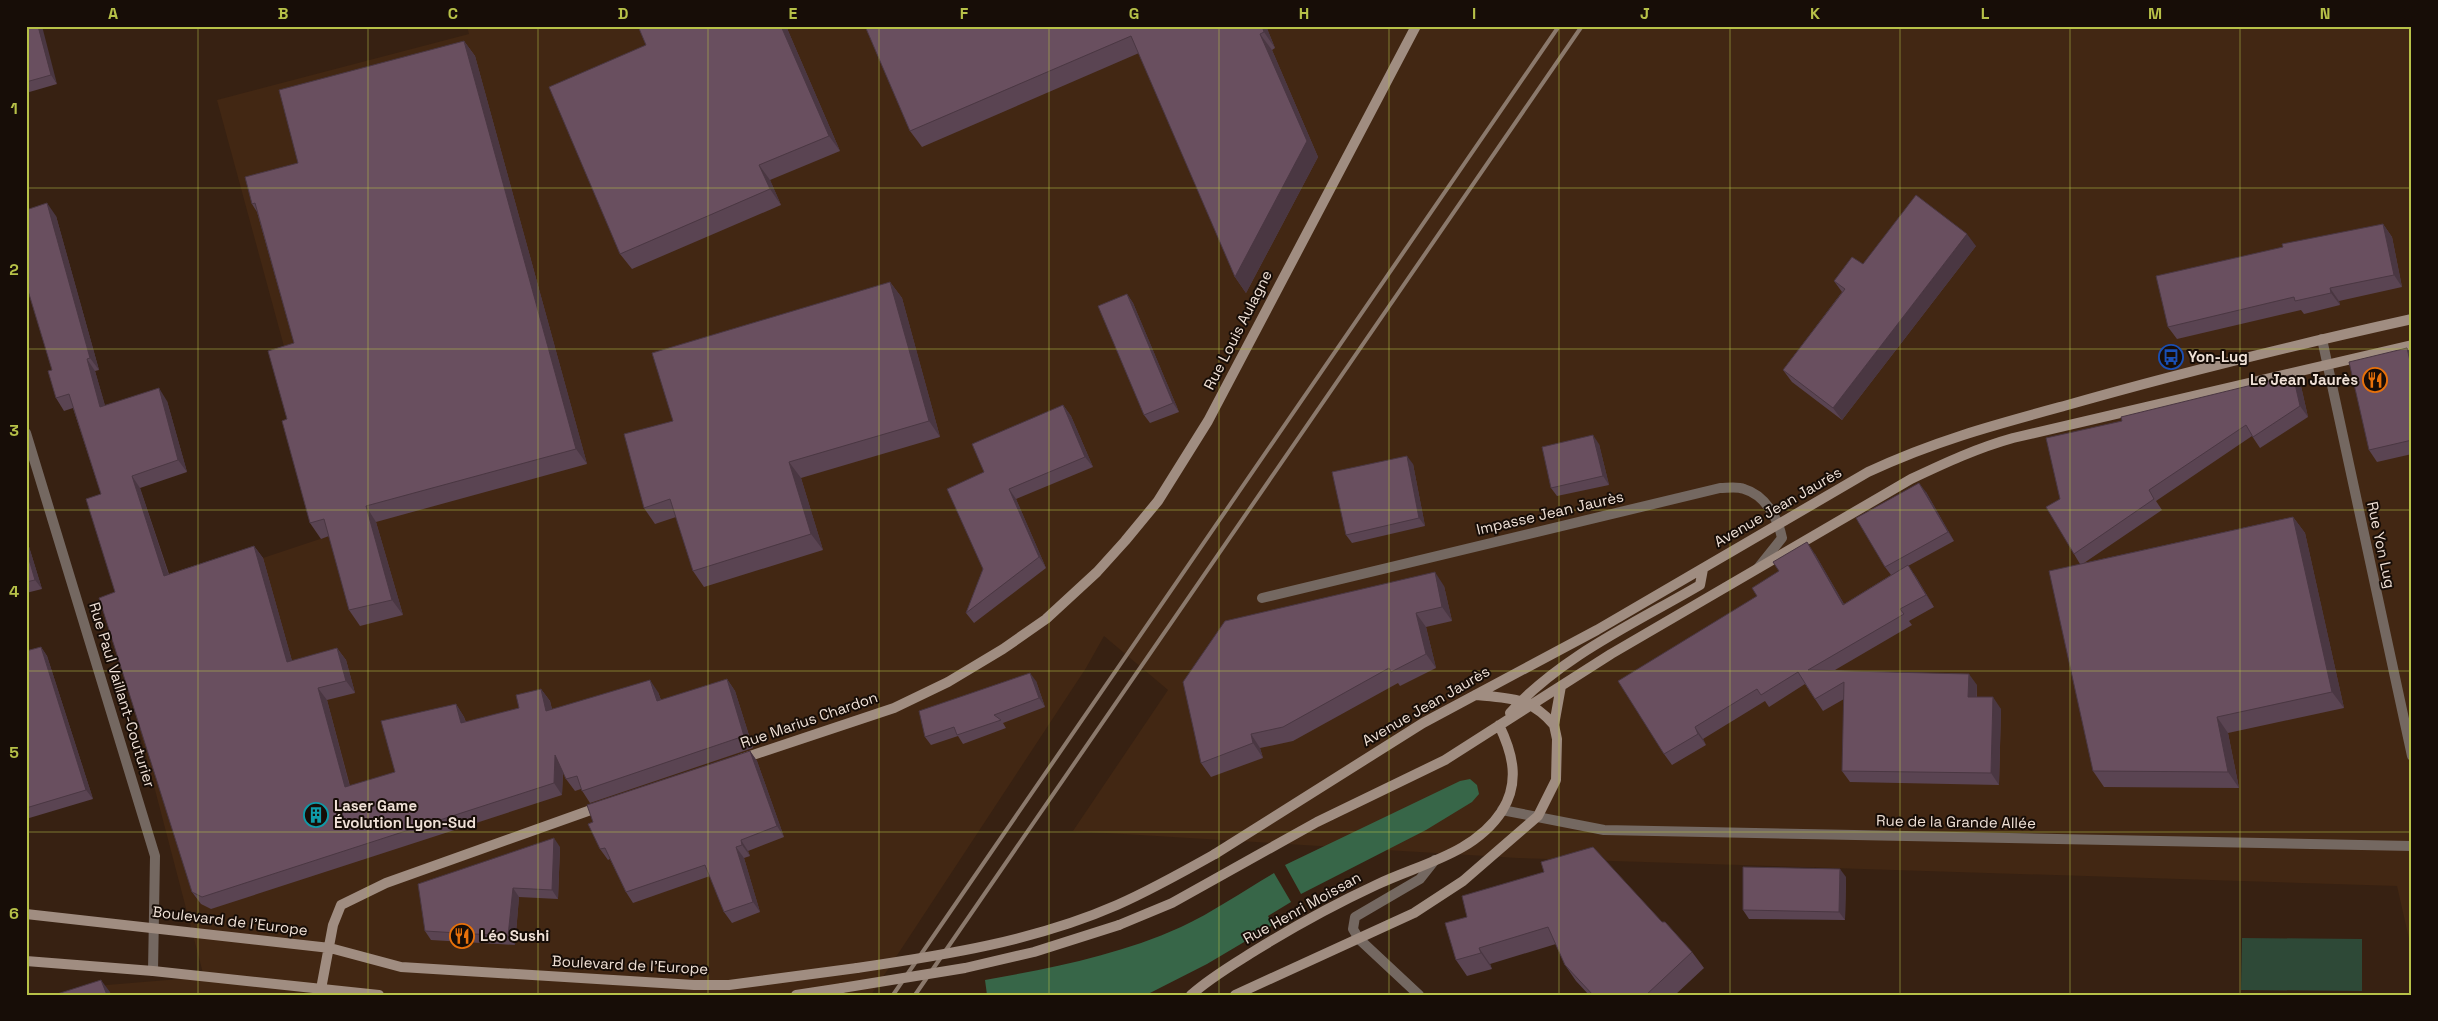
<svg xmlns="http://www.w3.org/2000/svg" width="2438" height="1021" font-family="'Space Grotesk',sans-serif">
  <style>
    .built { fill: #422713 }
    .green { fill: #2e4937 }
    .forest { fill: #376648 }
    .lines { fill: none; stroke-linecap: round; stroke-linejoin: round }
    .street { stroke: #746861; stroke-width: 10 }
    .secondary { stroke: #a08d81; stroke-width: 10 }
    .rail { stroke: #8b796c; stroke-width: 4 }
    .secondary-bridge { stroke: #a08d81; stroke-width: 10 }
    .wall { fill: #5a4452 }
    .shaded-wall { fill: #4a3742 }
    .building { fill: #694f5f; stroke: #4a3742 }
    .grid { fill: none; stroke: #b7c148; stroke-width: 1; stroke-opacity: 0.55 }
    .labels { text-anchor: middle; stroke-width: 4; stroke-linejoin: round; paint-order: stroke }
    .street-label { font-size: 15px; fill: #efe0d6; stroke: #170d07 }
    .poi-label { font-size: 15px; font-weight: bold; fill: #efe0d6; stroke: #170d07; text-anchor: start }
    .neatline { fill: none; stroke: #b7c148; stroke-width: 2 }
    .grid-label { font-size: 16px; text-anchor: middle; font-weight: bold; fill: #b7c148 }
  </style>
  <rect width="100%" height="100%" fill="#372112"/>
  <path class="built" d="M467,26h1945v926l-15,-66 -879,-28 -445,-27 95,-141 -64,-54 -18,32 -215,327h-797l33,-10 97,-8 -96,-367 227,-76 -118,-434 252,-66z"/>
  <path class="green" d="M2242,938l120,1v52l-121,-1z"/>
  <path class="forest" d="M1470,779l7,6 2,9 -7,8 -46,28 -125,64 -16,-29 175,-84z
    M1274,873l17,29 -23,14 5,9 -66,39 -61,31h-159l-2,-15c67,-12 134,-25 196,-53 32,-15 62,-36 93,-54z"/>
  <g class="lines">
    <path class="street" d="M2322,339l90,417
      M26,433l129,423 -2,115
      M1262,598l458,-110c7,0 17,-2 24,1 21,6 34,29 38,49l-24,30
      M1502,810l102,20 808,16
      M1419,995l-60,-56 -6,-10 2,-12 65,-38 15,-19"/>
    <path class="secondary" d="M1475,695c35,3 55,2 79,30
      M1510,713c50,-56 125,-90 190,-128l3,-16
      M741,759l153,-51 54,-26 55,-33 43,-30 51,-47 28,-31 33,-40 50,-80 208,-395
      M1215,854l208,-131 174,-93 271,-158c66,-31 126,-47 196,-66 115,-33 231,-61 348,-87
      M26,914l304,34 71,19 293,18h35l128,-17
      M1119,925l53,-22 145,-81 128,-62 166,-106 300,-175c34,-16 66,-31 102,-41l399,-93
      M26,961l127,10 226,24
      M321,989l12,-64 8,-20 45,-22 216,-77
      M796,995l46,-7
      M1191,995c20,-18 43,-31 65,-45 39,-24 79,-46 120,-65 44,-21 98,-31 126,-74 18,-29 11,-57 -3,-86
      M1235,995l179,-82 49,-32 75,-65 18,-36 1,-41 -3,-14 7,-39"/>
    <path class="rail" d="M893,995l666,-969
      M915,995l667,-969"/>
    <path class="secondary-bridge" d="M857,968c88,-13 178,-27 260,-63 34,-15 66,-33 98,-51
      M842,988l123,-20 69,-16 85,-27"/>
  </g>
  <path class="wall" d="M26,26l31,58 -31,9z
    M638,26h148l54,125 -70,29 11,25 -149,64 -12,-15 26,-209z
    M865,26h401l9,22 -3,2 46,107 -72,136 -11,-16 -96,-224 -217,94 -12,-16z
    M464,41l11,15 112,408 -211,58 27,93 -43,11 -11,-16 -20,-74 -8,3 -11,-16 -23,-104 7,-76 -37,-131 -5,-8 46,-41z
    M56,216l43,154 -4,1 10,35 62,-5 20,71 -47,16 29,86 85,-28 9,12 29,103 45,-13 9,12 9,33 -28,7 23,86 45,-14 61,-68 8,13 2,5 53,-14 22,-19 9,12 2,8 106,-17 3,8 66,-21 8,12 18,57 -163,55 -9,-14 -6,2 -9,-12 -3,-7 -1,23 -351,114 -10,-5 -9,-12 -77,-300 -14,-98 -28,-86 -9,3 -8,-13 -4,-28z
    M2383,224l9,13 10,50 -63,14 1,4 -36,9 -3,-4 -124,29 -9,-12z
    M1976,246l-134,174 -50,-38 -9,-12 59,-78 -8,-11 29,-17z
    M890,282l12,16 38,139 -139,41 22,72 -119,37 -11,-16 -17,-54 -21,7 -11,-16 29,-87z
    M1127,294l6,9 46,109 -29,11 -6,-8z
    M2407,348l5,7v99l-35,8 -8,-12z
    M2301,386l7,31 -48,31 -8,-12 -96,65 6,9 -78,53 209,-46 12,16 39,175 -116,25 11,55 -135,-1 -11,-16 -13,-207 -6,-10 -14,-55 62,-78z
    M1063,405l8,11 22,51 -77,32 30,69 -72,55 -8,-10 17,-44 1,-97z
    M1599,444l10,41 -52,11 -6,-8z
    M1413,464l12,62 -73,17 -6,-8z
    M1926,492l28,49 -46,25 8,11 18,30 -25,14 3,4 -77,45 142,15v12l24,12 -2,76 -149,-3 -8,-11 2,-72 -21,12 -18,-27 -36,23 -4,-6 -62,38 3,6 -34,20 -8,-11 93,-158 58,-42 29,50 47,-29 -6,-8z
    M26,537l16,52 -16,4z
    M1444,586l8,35 -26,6 10,41 -36,18 -2,-3 -105,58 -33,7 3,10 -52,19 -10,-14z
    M41,647l6,9 46,143 -67,20v-168z
    M1036,681l9,26 -42,16 3,5 -43,16 -5,-8 -27,9 -6,-8z
    M750,751l7,10 27,76 -36,14 2,5 -6,2 16,54 -28,11 -8,-11 -14,-36 -77,27 -7,-11 -16,-33 -2,1 -8,-11 -7,-27z
    M560,847l-2,52 -39,-2 -4,48 -84,-5 -6,-9z
    M1846,877l-1,43 -96,-1 -6,-9z
    M1467,917l195,5 30,30 12,16 -29,27h-86l-13,-14 -11,-16 -9,-21 -66,20 2,5 -25,7 -11,-16z"/>
  <path class="shaded-wall" d="M38,26h4l15,58 -6,-9z
    M781,26h5l54,125 -11,-15z
    M1262,26h4l9,22 -11,-16z
    M1260,34l12,16 46,107 -72,136 -11,-16z
    M464,41l11,15 112,408 -11,-15z
    M759,165l11,15 11,25 -11,-16z
    M47,203l9,13 43,154 -9,-12z
    M2383,224l9,13 10,50 -8,-12z
    M1967,234l9,12 -134,174 -9,-12z
    M890,282l12,16 38,139 -11,-16z
    M2330,288l9,13 1,4 -9,-12z
    M1127,294l6,9 46,109 -6,-9z
    M2407,348l5,7v15z
    M87,359l8,12 14,48 -9,-12z
    M2293,375l8,11 7,31 -8,-11z
    M159,388l8,13 20,71 -9,-12z
    M1063,405l8,11 22,51 -8,-10z
    M1593,435l6,9 10,41 -6,-9z
    M1407,456l6,8 12,62 -6,-8z
    M789,462l12,16 22,72 -12,-16z
    M132,476l8,12 33,100 -9,-12z
    M1919,483l7,9 28,49 -6,-9z
    M1009,489l7,10 30,69 -7,-11z
    M366,506l10,16 27,93 -11,-15z
    M2293,517l12,16 39,175 -12,-16z
    M26,537l16,52 -7,-9 -9,-31z
    M1807,542l8,12 36,62 -8,-11z
    M254,546l9,12 33,117 -9,-13z
    M1908,565l8,12 18,30 -8,-12z
    M1435,572l9,14 8,35 -10,-14z
    M1416,613l10,14 10,41 -10,-14z
    M41,647l6,9 46,143 -7,-9z
    M337,648l9,12 9,33 -9,-12z
    M1030,673l6,8 9,26 -6,-9z
    M1969,674l8,11 -1,23 -8,-11z
    M727,679l8,12 18,57 -9,-12z
    M650,680l8,12 8,22 -9,-13z
    M318,688l9,12 26,99 -8,-12z
    M541,689l9,12 5,22 -9,-12z
    M1993,697l8,12 -2,76 -8,-12z
    M456,704l8,13 5,19 -8,-13z
    M2217,717l11,16 11,55 -11,-16z
    M1695,727l8,12 3,6 -8,-11z
    M1251,734l9,14 3,10 -10,-15z
    M750,751l7,10 27,76 -7,-11z
    M555,755l8,12 -1,28 -8,-12z
    M554,838l6,9 -2,52 -6,-9z
    M741,840l7,11 2,5 -8,-11z
    M736,847l8,11 16,54 -7,-10z
    M1840,869l6,8 -1,43 -6,-8z
    M513,888l6,9 -4,48 -7,-9z
    M1479,948l11,16 2,5 -11,-16z
    M101,980l9,12 1,3h-4z"/>
  <path class="building" d="M26,26h12l13,49 -25,7z
    M638,26h143l48,110 -70,29 11,24 -150,65 -71,-167 97,-42z
    M865,26h397l2,6 -4,2 47,107 -72,136 -104,-241 -221,95z
    M464,41l112,408 -210,57 26,94 -43,10 -25,-91 -14,4 -28,-102 5,-2 -19,-68 26,-8 -39,-140 -3,1 -7,-27 53,-14 -19,-73z
    M1916,195l51,39 -134,174 -50,-38 62,-81 -11,-8 18,-24 11,7z
    M47,203l43,155 -3,1 13,48 59,-19 19,72 -46,16 32,100 90,-30 33,116 50,-14 9,33 -28,7 27,99 50,-15 -14,-51 75,-17 5,19 58,-15 -3,-13 25,-6 5,22 104,-31 7,21 70,-22 17,57 -162,55 -5,-15 -11,3 -11,-24 -1,28 -352,114 -10,-5 -93,-294 16,-6 -29,-93 15,-5 -32,-100 -13,4 -8,-27 4,-1 -26,-86v-74z
    M2383,224l11,51 -64,13 1,5 -36,8 -1,-4 -126,30 -12,-51 127,-29 -1,-3z
    M890,282l39,139 -140,41 22,72 -118,37 -23,-72 -26,9 -20,-74 49,-13 -21,-68z
    M1127,294l46,109 -29,12 -46,-109z
    M2407,348l5,22v70l-43,10 -20,-88z
    M2293,375l7,31 -47,31 -7,-12 -97,65 5,9 -80,55 -28,-47 14,-8 -14,-61 76,-17 -1,-4z
    M1063,405l22,52 -76,32 30,68 -73,56 17,-44 -36,-80 37,-17 -12,-28z
    M1593,435l10,41 -52,12 -9,-41z
    M1407,456l12,62 -73,17 -14,-63z
    M1919,483l29,49 -63,35 -29,-49z
    M2293,517l39,175 -115,25 11,55 -135,-1 -44,-200z
    M1807,542l36,63 65,-40 18,30 -26,14 4,5 -96,56 161,4 -1,23h25l-2,76 -149,-2 2,-89 -29,17 -17,-27 -37,23 -4,-6 -62,38 3,7 -34,20 -46,-73 139,-85 -5,-8 27,-17 -6,-9z
    M26,549l9,31 -9,2z
    M1435,572l7,35 -26,6 10,41 -35,18 -2,-4 -106,59 -32,7 2,9 -52,20 -18,-81 42,-61z
    M41,647l45,143 -60,18v-157z
    M1030,673l9,25 -45,17 7,5 -44,15 -3,-8 -29,10 -6,-26z
    M750,751l27,75 -36,14 1,5 -6,2 17,55 -29,10 -19,-47 -79,27 -21,-44 -5,1 -12,-25 5,-2 -6,-17z
    M554,838l-2,52 -39,-2 -5,48 -83,-5 -7,-47z
    M1593,847l69,75h3l27,30 -46,43h-53l-28,-30 -17,-38 -69,21 2,5 -25,7 -11,-37 22,-6 -5,-21 82,-24 -3,-10z
    M1743,867l97,2 -1,43 -96,-2z
    M101,980l6,15h-53z"/>
  <path class="grid" d="M198,26v969M368,26v969M538,26v969M708,26v969M879,26v969M1049,26v969M1219,26v969M1389,26v969M1559,26v969M1730,26v969M1900,26v969M2070,26v969M2240,26v969M26,188h2386M26,349h2386M26,510h2386M26,671h2386M26,832h2386"/>
  <defs>
    <symbol id="bus-ring" viewBox="-11 -11 22 22"><circle r="9.5" fill="#170d07" stroke="#1a4fb4" stroke-width="1.5"/><path d="M-5-6H5V4H4V6H2V4H-2V6H-4V4H-5ZM-3.5-4V0h7V-4ZM-3.5 1.2v1.5H-2V1.2ZM2 1.2v1.5H3.5V1.2Z" fill="#1a4fb4"/></symbol>
    <symbol id="restaurant-ring" viewBox="-11 -11 22 22"><circle r="9.5" fill="#170d07" stroke="#e8710a" stroke-width="1.5"/><path d="M-5-6h1v4h1v-4h1v4h1v-4h1v5L-1.5 .5V6h-2V.5L-5-1ZM5-6V6H3V1.5H1.5Q1.5-4 5-6Z" fill="#e8710a"/></symbol>
    <symbol id="building-ring" viewBox="-11 -11 22 22"><circle r="9.5" fill="#170d07" stroke="#0f9aa8" stroke-width="1.5"/><path d="M-4-6H4V6H1V3H-1V6H-4ZM-2.5-4.3h1.7v1.8h-1.7ZM.8-4.3h1.7v1.8H.8ZM-2.5-1h1.7V.8h-1.7ZM.8-1h1.7V.8H.8Z" fill="#0f9aa8"/></symbol>
  </defs>
  <g fill-rule="evenodd">
    <use href="#bus-ring" x="2157" y="343" width="28" height="28"/>
    <use href="#restaurant-ring" x="2361" y="366" width="28" height="28"/>
    <use href="#building-ring" x="302" y="801" width="28" height="28"/>
    <use href="#restaurant-ring" x="448" y="922" width="28" height="28"/>
  </g>
  <g class="labels">
    <g class="street-label">
      <text transform="translate(1238 330) rotate(-63)" y="5">Rue Louis Aulagne</text>
      <text transform="translate(1778 507) rotate(-30)" y="5">Avenue Jean Jaurès</text>
      <text transform="translate(1550 513) rotate(-13)" y="5">Impasse Jean Jaurès</text>
      <text transform="translate(2381 545) rotate(78)" y="5">Rue Yon Lug</text>
      <text transform="translate(122 695) rotate(73)" y="5">Rue Paul Vaillant-Couturier</text>
      <text transform="translate(1426 706) rotate(-30)" y="5">Avenue Jean Jaurès</text>
      <text transform="translate(809 720) rotate(-19)" y="5">Rue Marius Chardon</text>
      <text transform="translate(1956 822) rotate(1)" y="5">Rue de la Grande Allée</text>
      <text transform="translate(1302 908) rotate(-29)" y="5">Rue Henri Moissan</text>
      <text transform="translate(230 921) rotate(7)" y="5">Boulevard de l'Europe</text>
      <text transform="translate(630 965) rotate(3)" y="5">Boulevard de l'Europe</text>
    </g>
    <g class="poi-label">
      <text x="2188" y="362">Yon-Lug</text>
      <text x="2358" y="385" text-anchor="end">Le Jean Jaurès</text>
      <text x="334" y="811">Laser Game<tspan x="334" dy="17">Évolution Lyon-Sud</tspan></text>
      <text x="480" y="941">Léo Sushi</text>
    </g>
  </g>
  <rect width="2438" height="1021" fill="none" stroke="#170d07" stroke-width="55"/>
  <rect x="28" y="28" width="2382" height="966" class="neatline"/>
  <g class="grid-label">
    <text x="113" y="19">A</text>
    <text x="283" y="19">B</text>
    <text x="453" y="19">C</text>
    <text x="623" y="19">D</text>
    <text x="793" y="19">E</text>
    <text x="964" y="19">F</text>
    <text x="1134" y="19">G</text>
    <text x="1304" y="19">H</text>
    <text x="1474" y="19">I</text>
    <text x="1645" y="19">J</text>
    <text x="1815" y="19">K</text>
    <text x="1985" y="19">L</text>
    <text x="2155" y="19">M</text>
    <text x="2325" y="19">N</text>
    <text x="14" y="114">1</text>
    <text x="14" y="275">2</text>
    <text x="14" y="436">3</text>
    <text x="14" y="597">4</text>
    <text x="14" y="758">5</text>
    <text x="14" y="919">6</text>
  </g>
</svg>
